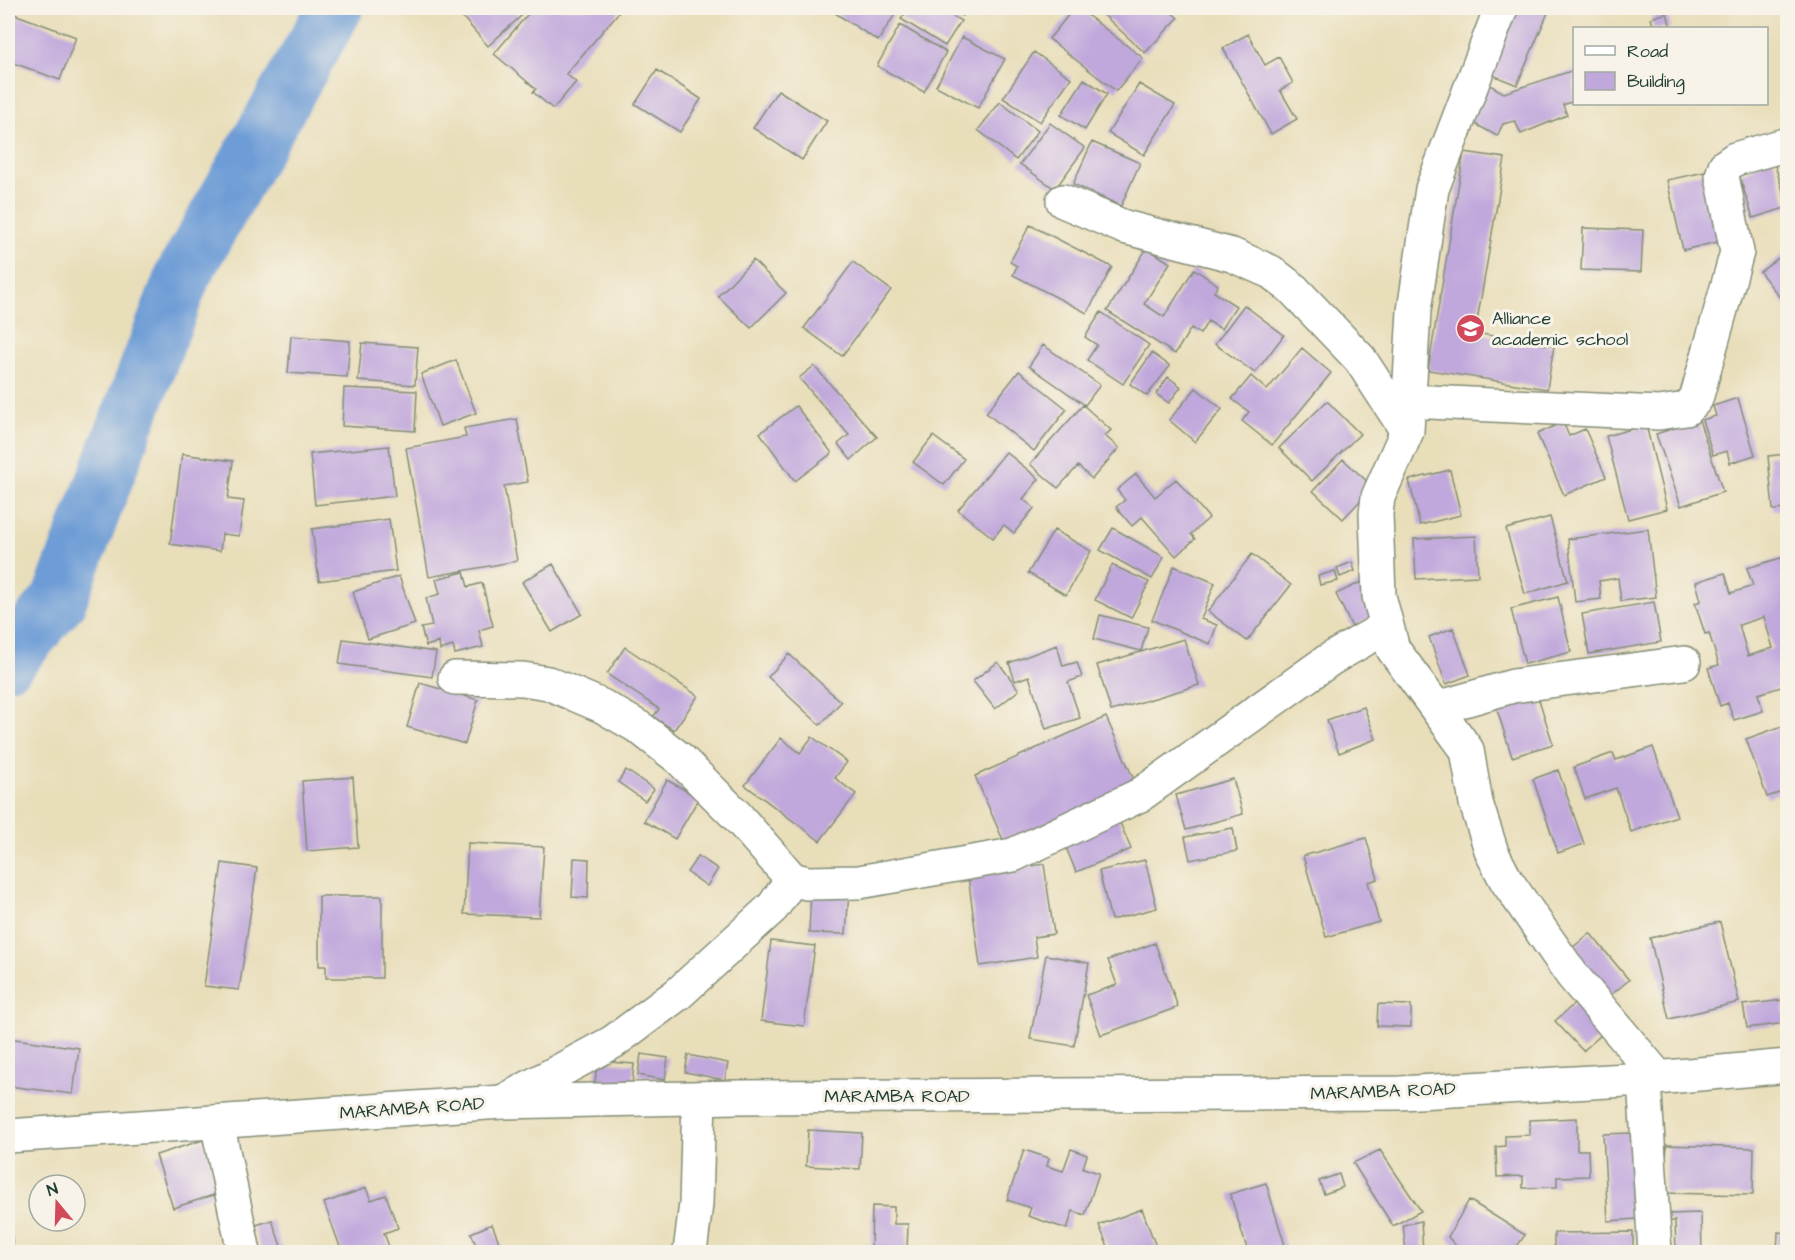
<svg xmlns="http://www.w3.org/2000/svg" width="1795" height="1260" font-family="'Architects Daughter',sans-serif">
  <style>
    .lines { fill: none; stroke-linecap: round; stroke-linejoin: round }
    .river { stroke: #6d9cd6; stroke-width: 56 }
    .building { fill: #c0a7dc; fill-rule: evenodd }
    .street-casing { stroke: #848e77; stroke-width: 36 }
    .secondary-casing { stroke: #848e77; stroke-width: 36 }
    .street { stroke: #fff; stroke-width: 33 }
    .secondary { stroke: #fff; stroke-width: 33 }
    .labels { text-anchor: middle; stroke-width: 6; stroke-linejoin: round; paint-order: stroke }
    .poi-label { font-size: 18px; fill: #1f3d34; stroke: #f7f3e8; text-anchor: start }
    .street-label { font-size: 18px; fill: #1f3d34; stroke: #f7f3e8 }
  </style>
  <rect width="100%" height="100%" fill="#f7f3e8"/>
  <filter id="ink" filterUnits="userSpaceOnUse"><feTurbulence type="fractalNoise" baseFrequency=".0167" numOctaves="2"/><feDisplacementMap in="SourceGraphic" scale="12" xChannelSelector="R" yChannelSelector="G"/><feConvolveMatrix kernelMatrix="1 2 1 2 8 2 1 2 1" color-interpolation-filters="sRGB"/></filter>
  <filter id="wash" filterUnits="userSpaceOnUse"><feTurbulence type="fractalNoise" baseFrequency=".008" numOctaves="4" result="noise"/><feDisplacementMap in="SourceGraphic" scale="24" xChannelSelector="R" yChannelSelector="G"/><feGaussianBlur stdDeviation="1.35" result="paint"/><feColorMatrix in="noise" values="0 0 0 0 0 0 0 0 0 0 0 0 0 0 0 0 0 1.4 0 .05"/><feComposite in="paint" operator="in"/></filter>
  <g filter="url(#wash)">
    <rect width="100%" height="100%" fill="#e9deba"/>
    <g class="lines">
      <path class="river" d="M8,661l51,-61 124,-325 152,-267"/>
    </g>
    <g id="blocks">
      <path class="building" d="M463,8h50l8,8 -33,30 -30,-34z
        M533,8h80l6,4 -53,62 10,8 -23,27 -20,-17 3,-3 -42,-35z
        M838,8h61l-21,33 -43,-28z
        M909,8h30l22,13 -16,25 -44,-27z
        M950,8h18l-6,8z
        M1074,8h4l65,50 -27,33 -67,-52z
        M1096,8h71l11,10 -33,35z
        M1510,8h40l-33,77 -34,-14z
        M9,12l67,25 -16,43 -52,-19z
        M1667,13l4,15h-17l-3,-10z
        M900,25l46,27 -22,40 -47,-26z
        M1248,34l17,31 14,-8 14,26 -13,7 17,29 -26,15 -48,-86z
        M962,37l43,22 -27,49 -42,-22z
        M1034,52l37,26 -31,44 -37,-24z
        M657,70l44,29 -21,33 -45,-28z
        M1574,70v31l-11,4 4,10 -46,19 -6,-13 -12,3 -6,12 -31,-17 20,-36 18,10z
        M1084,79l23,15 -22,36 -24,-15z
        M1139,84l36,21 -31,50 -36,-22z
        M778,90l49,31 -25,39 -49,-32z
        M1000,102l38,29 -22,29 -38,-30z
        M1050,123l35,25 -30,41 -35,-25z
        M1092,142l48,21 -19,43 -48,-22z
        M1464,152l41,6 -30,175 79,13 -7,43 -119,-19z
        M1772,156l16,51 -35,11 -14,-43z
        M1710,171l16,69 -43,10 -16,-70z
        M1030,225l82,42 -25,46 -74,-38 4,-9 -7,-4z
        M1583,228l60,2 -2,42 -60,-2z
        M1147,248l23,15 -26,41 20,13 30,-48 24,16 -4,7 22,14 -15,23 -13,-8 -8,13 -9,-6 -16,26 -68,-43z
        M1788,251v57l-28,-36z
        M753,260l33,33 -35,35 -33,-32z
        M853,262l38,28 -49,66 -38,-28z
        M1244,305l40,30 -29,38 -40,-29z
        M1101,312l48,33 -26,39 -36,-24 10,-15 -12,-8z
        M291,336l59,5 -3,36 -59,-4z
        M362,343l56,4 -3,38 -57,-4z
        M1043,345l57,40 -15,20 -56,-39z
        M1302,348l29,25 -59,72 -30,-24 7,-9 -17,-13 19,-23 16,14z
        M1152,353l18,13 -23,30 -17,-12z
        M456,360l20,53 -36,13 -19,-52z
        M814,366l63,71 -26,23 -13,-16 11,-9 -50,-57z
        M1019,371l48,38 -33,42 -48,-38z
        M1168,377l13,10 -12,16 -13,-9z
        M344,388l73,3 -2,40 -73,-5z
        M1196,388l26,21 -27,33 -26,-22z
        M1738,398l17,57 -25,8 -3,-12 -14,4 -11,-35 14,-4 -3,-10z
        M1327,401l33,33 -48,47 -33,-33z
        M1083,405l28,25 -6,6 14,12 -27,31 -14,-13 -20,22 -28,-24z
        M796,406l36,47 -37,28 -35,-48z
        M517,419l11,63 -24,4 13,75 -88,16 -23,-129 60,-11 -2,-9z
        M1699,420l24,72 -42,14 -25,-72z
        M1563,422l6,14 16,-7 21,48 -42,18 -27,-61z
        M1646,425l21,84 -39,10 -22,-83z
        M933,436l31,23 -20,26 -31,-23z
        M389,446l6,50 -80,9 -5,-51z
        M1006,452l33,27 -16,20 11,9 -20,25 -10,-8 -11,13 -35,-28z
        M182,454l51,7 -5,38 16,2 -5,35 -17,-2 -2,17 -50,-7z
        M1788,454v55l-15,1 -5,-54z
        M1343,459l30,28 -30,32 -30,-28z
        M1450,470l11,45 -41,10 -11,-45z
        M1136,474l19,23 21,-18 33,39 -18,16 4,5 -19,17 -34,-39 -10,9 -16,-19 9,-7 -8,-10z
        M1550,517l18,64 -43,13 -19,-65z
        M389,519l7,52 -77,10 -7,-52z
        M1113,528l51,29 -12,22 -52,-29z
        M1648,529l8,68 -35,4 -3,-23 -19,3 2,18 -26,3 -7,-63z
        M1054,530l37,21 -25,44 -38,-22z
        M1476,536l2,40 -62,3 -2,-40z
        M1252,554l39,31 -44,56 -39,-30z
        M1784,557l4,10v118l-30,9 5,17 -29,9 -6,-17 -8,3 -12,-38 11,-3 -10,-32 -4,1 -10,-31 6,-2 -5,-19 29,-9 6,20 22,-7 -6,-18zM1764,617l9,31 -25,8 -9,-31z
        M1352,562l3,9 -15,6 -3,-9z
        M553,564l29,50 -30,18 -30,-50z
        M1112,565l37,17 -18,36 -36,-18z
        M1174,566l41,17 -14,36 16,6 -7,19 -58,-24z
        M1335,571l3,10 -18,4 -2,-9z
        M464,572l4,15 14,-4 11,43 -14,4 4,17 -28,7 -2,-8 -13,4 -1,-8 -13,4 -5,-18 11,-2 -6,-28 14,-4 -4,-15z
        M399,576l16,48 -47,15 -15,-47z
        M1361,582l16,33 -25,12 -16,-33z
        M1558,597l13,55 -46,12 -14,-55z
        M1654,602l7,40 -72,12 -7,-40z
        M1100,615l48,12 -7,24 -47,-12z
        M1453,628l17,47 -24,9 -17,-47z
        M343,639l93,13 -4,25 -93,-13z
        M1184,639l15,46 -88,26 -14,-46z
        M1057,645l6,21 14,-4 5,15 -14,5 12,36 -34,11 -17,-53 -14,5 -6,-18z
        M625,647l73,49 -24,34 -21,-13 6,-8 -52,-35z
        M789,654l52,48 -21,23 -52,-48z
        M998,662l21,28 -24,19 -22,-28z
        M420,683l58,17 -13,44 -58,-17z
        M1535,687l18,57 -41,13 -18,-57z
        M1364,707l12,32 -37,14 -12,-33z
        M1106,717l33,74 -132,58 -32,-73z
        M1788,724v66l-21,7 -21,-58z
        M812,737l35,25 -12,16 21,16 -36,47 -75,-56 36,-47 19,15z
        M1653,747l24,69 -46,16 -15,-44 -31,11 -11,-32 39,-14 3,7z
        M626,770l28,19 -9,12 -27,-19z
        M1558,770l26,74 -26,9 -25,-74z
        M353,777l5,70 -51,4 -5,-70z
        M1233,779l10,35 -57,16 -10,-35z
        M667,780l32,18 -24,41 -31,-18z
        M1116,813l15,36 -55,23 -15,-37z
        M1233,828l4,23 -47,9 -5,-23z
        M1366,838l12,41 -10,3 11,40 -53,15 -23,-81z
        M468,843l76,4 -5,70 -75,-3z
        M698,856l20,13 -11,17 -20,-14z
        M574,858l15,1 -1,39 -16,-1z
        M1145,860l12,48 -46,12 -12,-49z
        M222,863l35,5 -18,122 -35,-4z
        M1044,864l10,70 -20,3 3,20 -57,9 -12,-90z
        M811,890l38,2 -3,42 -37,-1z
        M319,896h63v82h-56v-12h-7z
        M1720,922l19,80 -70,17 -19,-81z
        M1590,933l39,47 -24,20 -39,-47z
        M771,941l44,5 -11,80 -43,-5z
        M1155,943l23,64 -77,28 -15,-40 31,-10 -9,-25z
        M1046,955l43,8 -15,83 -44,-7z
        M1582,997l28,30 -27,24 -28,-30z
        M1783,1000l3,23 -39,5 -4,-23z
        M1378,1004l33,1v22l-34,-1z
        M8,1038l71,10 -6,46 -65,-8z
        M641,1054l27,4 -3,22 -27,-5z
        M688,1055l40,8 -3,17 -40,-8z
        M597,1061l37,3 -2,22 -37,-3z
        M1577,1118v32h11l1,26 -32,1v10l-34,1v-12l-26,1 -1,-30 9,-1v-10l25,-1v-15z
        M808,1130l54,3 -2,36 -54,-3z
        M1632,1133l5,86 -29,2 -5,-87z
        M203,1140l17,53 -47,15 -17,-53z
        M1667,1145l87,3 -1,47 -89,-2z
        M1071,1149l16,6 -4,13 16,5 -14,42 -12,-4 -6,18 -39,-13 3,-8 -24,-8 17,-50 25,8 -2,8 16,5z
        M1380,1150l41,61 -28,15 -40,-63z
        M1339,1174l4,13 -19,7 -5,-13z
        M1266,1183l21,69h-39l-18,-58z
        M366,1188l5,12 15,-5 12,33 -14,5 7,19h-49l-18,-49z
        M1469,1200l56,35 -12,17h-52l-13,-15z
        M872,1206l22,1v17h14l-1,28h-36z
        M1142,1209l16,43h-48l-11,-27z
        M1701,1213l1,39h-26l-1,-31h-8v-7z
        M272,1220l11,32h-21l-9,-26z
        M8,1221l5,23 -5,1z
        M1421,1221l2,31h-17l-3,-27z
        M492,1224l11,28h-24l-8,-19z
        M1633,1232v20h-79v-19z
        M1778,1232l10,1v19h-11z
        M936,1247l1,5h-19z"/>
    </g>
  </g>
  <g filter="url(#ink)">
    <use href="#blocks" fill-opacity="0" stroke="#848e77" stroke-width="1.5"/>
    <g class="lines">
      <defs>
        <path id="street" d="M1501,8l-69,181 -18,122 -7,120 -29,66 -2,17 3,82 14,53 74,101 9,53 16,50 14,27 66,95 86,102
          M1063,201l61,26 108,28 39,17 22,17 67,70 47,72
          M1409,401l250,12 27,-4 10,-10 41,-147 -15,-76 3,-10 10,-7 53,-15
          M455,678l68,1 25,4 54,23 38,22 40,31 57,57 55,63 15,4 52,-1 154,-27 127,-60 189,-135 57,-33
          M1437,708l76,-22 171,-23
          M1644,1079l11,173
          M502,1102l111,-60 65,-48 95,-87 19,-28
          M217,1122l27,130
          M690,1252l6,-48 3,-106"/>
        <path id="secondary" d="M8,1136l494,-34 235,-5 663,-4 244,-14 144,-13"/>
      </defs>
      <use href="#street" class="street-casing"/>
      <use href="#secondary" class="secondary-casing"/>
      <use href="#street" class="street"/>
      <use href="#secondary" class="secondary"/>
    </g>
  </g>
  <defs>
    <symbol id="school-disc" viewBox="-11 -11 22 22"><circle r="9.5" fill="#d1495b" stroke="#f7f3e8"/><path d="M0-5L7-2L0 1L-7-2ZM-4 1L0 2.5L4 1V4Q0 6-4 4Z" fill="#fff"/></symbol>
  </defs>
  <g fill-rule="evenodd">
    <use href="#school-disc" x="1454" y="312" width="33" height="33"/>
  </g>
  <g class="labels">
    <g class="poi-label">
      <text x="1492" y="324">Alliance<tspan x="1492" dy="21">academic school</tspan></text>
    </g>
    <g class="street-label">
      <text transform="translate(1383 1091) rotate(-2)" y="6">MARAMBA ROAD</text>
      <text x="897" y="1102">MARAMBA ROAD</text>
      <text transform="translate(412 1108) rotate(-4)" y="6">MARAMBA ROAD</text>
    </g>
  </g>
  <rect width="1795" height="1260" fill="none" stroke="#f7f3e8" stroke-width="30"/>
  <rect x="1573" y="27" width="195" height="78" fill="#f7f3e8" stroke="#a1aaa0" stroke-width="1.5"/>
  <rect x="1585" y="46" width="30" height="9" fill="#ffffff" stroke="#a1aaa0" stroke-width="1.5"/>
  <text x="1627" y="57" font-size="18" fill="#1f3d34">Road</text>
  <rect x="1585" y="72" width="30" height="18" fill="#c0a7dc" stroke="#a1aaa0" stroke-width="1.5"/>
  <text x="1627" y="87" font-size="18" fill="#1f3d34">Building</text>
  <g transform="translate(57 1203) rotate(341)"><circle r="28" fill="#f7f3e8" stroke="#a1aaa0" stroke-width="1.5"/>
  <path d="M0-4.5L10 22L0 15L-10 22Z" fill="#d1495b"/>
  <text y="-9" font-size="16" font-weight="bold" text-anchor="middle" fill="#1f3d34">N</text>
  </g>
</svg>
